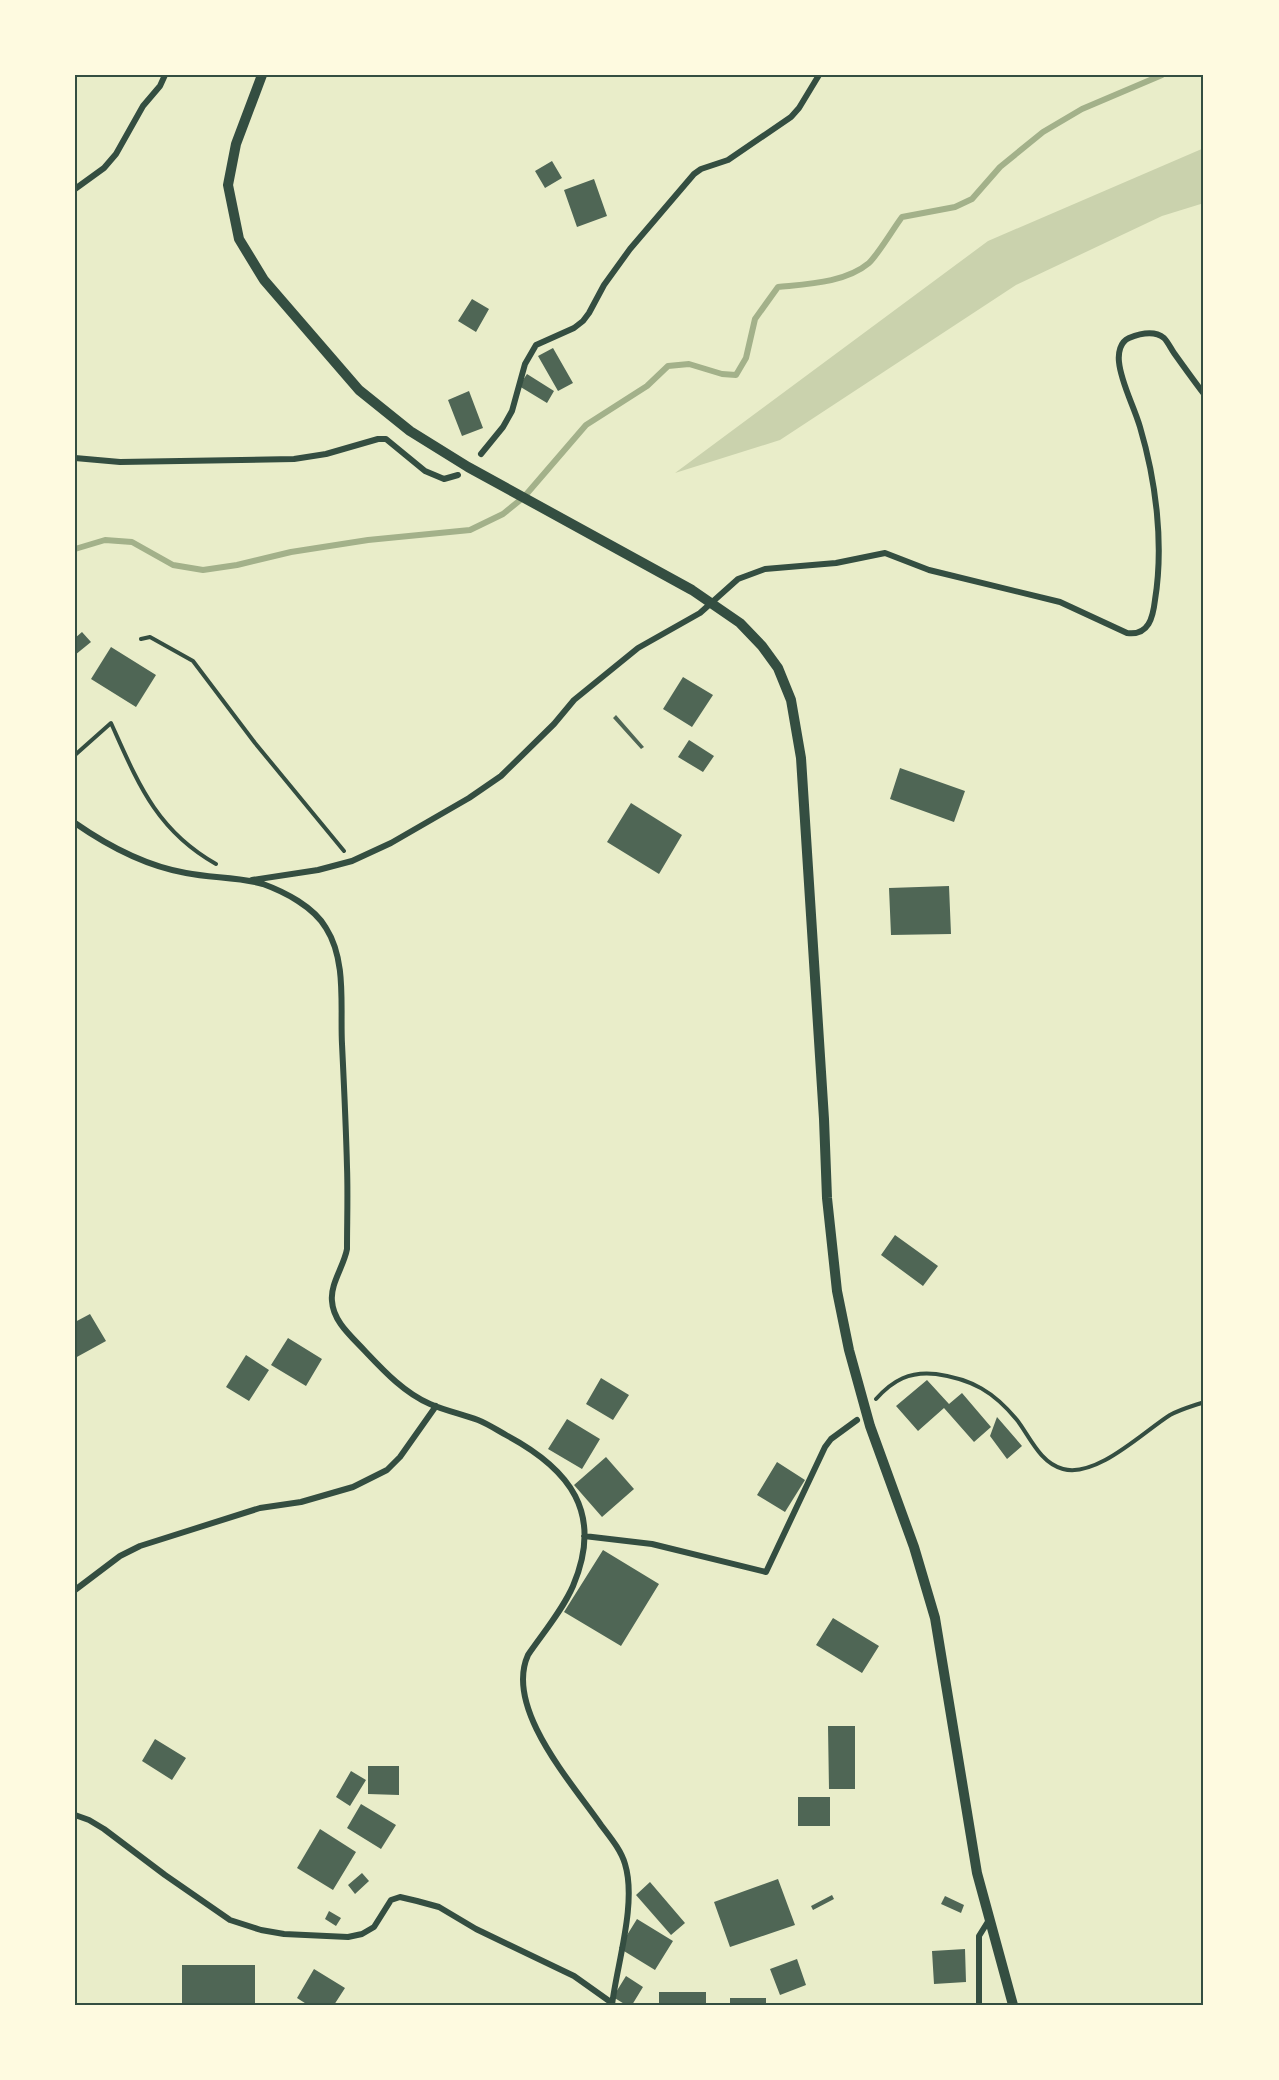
<svg xmlns="http://www.w3.org/2000/svg" width="1279" height="2080" font-family="'Alegreya Sans',sans-serif">
  <style>
    .green { fill: #cad2ad }
    .lines { fill: none; stroke-linecap: round; stroke-linejoin: round }
    .stream { stroke: #a3b18a; stroke-width: 6 }
    .building { fill: #4f6655 }
    .path { stroke: #344e41; stroke-width: 4 }
    .minor { stroke: #344e41; stroke-width: 6 }
    .tertiary { stroke: #344e41; stroke-width: 10 }
    .neatline { fill: none; stroke: #344e41; stroke-width: 2 }
  </style>
  <rect width="100%" height="100%" fill="#e9edc9"/>
  <path class="green" d="M1204,148v55l-42,13 -146,69 -236,155 -105,33 313,-232z"/>
  <g class="lines">
    <path class="stream" d="M75,549l30,-9 27,2 41,23 30,5 34,-5 54,-13 77,-12 102,-10 33,-16 21,-17 62,-72 61,-39 21,-20 21,-2 33,10 14,1 10,-17 9,-39 23,-32c29,-3 67,-4 91,-24 10,-10 24,-34 33,-46l53,-10 17,-8 28,-32 43,-35 39,-23 80,-34"/>
  </g>
  <path class="building" d="M552,161l10,17 -17,10 -10,-17z
    M594,179l13,37 -30,11 -13,-37z
    M472,299l17,10 -13,23 -18,-11z
    M553,348l20,35 -15,8 -20,-35z
    M527,374l27,17 -7,12 -28,-17z
    M469,391l14,37 -21,8 -14,-36z
    M82,632l9,10 -16,13v-17z
    M111,647l45,28 -20,32 -45,-28z
    M683,677l30,18 -21,32 -29,-18z
    M616,715l28,32 -3,2 -28,-31z
    M689,740l25,16 -11,16 -25,-15z
    M900,768l65,23 -11,31 -64,-23z
    M631,803l51,32 -23,39 -52,-32z
    M949,886l2,48 -60,1 -2,-47z
    M895,1235l43,31 -15,20 -42,-31z
    M90,1314l16,27 -31,17v-36z
    M288,1338l34,21 -16,27 -35,-21z
    M246,1355l23,15 -20,31 -23,-14z
    M601,1378l28,17 -16,25 -27,-16z
    M927,1380l22,24 13,-11 29,34 -17,15 -30,-34 -26,23 -22,-25z
    M997,1417l25,29 -15,13 -17,-23z
    M567,1419l33,20 -18,30 -34,-20z
    M606,1457l28,32 -32,28 -28,-32z
    M777,1462l28,18 -20,32 -28,-17z
    M603,1550l56,34 -38,62 -57,-34z
    M833,1618l46,28 -17,27 -46,-28z
    M828,1726h27v63h-26z
    M155,1739l31,19 -14,22 -30,-19z
    M368,1766h31v29l-31,-1z
    M351,1771l15,9 -16,26 -14,-9z
    M798,1797h32v29h-32z
    M361,1804l35,21 -15,24 -34,-21z
    M320,1829l36,23 -23,38 -36,-22z
    M362,1873l7,8 -14,13 -7,-9z
    M778,1879l17,46 -65,22 -16,-45z
    M650,1882l35,41 -14,12 -35,-40z
    M832,1895l2,4 -21,11 -2,-4z
    M945,1896l19,9 -3,8 -20,-9z
    M329,1911l12,7 -5,8 -11,-7z
    M637,1919l36,22 -18,29 -36,-22z
    M965,1949l1,33 -32,2 -2,-33z
    M797,1959l9,26 -26,10 -10,-26z
    M182,1965h73v40h-73z
    M314,1969l31,19 -11,17h-26l-11,-7z
    M626,1976l17,11 -11,18h-6l-13,-8z
    M659,1992h47v13h-47z
    M730,1998h36v7h-36z"/>
  <g class="lines">
    <path class="path" d="M141,639l9,-2 43,24 62,82 89,108
      M75,755l36,-32c27,60 45,107 105,141
      M876,1399c17,-19 34,-28 60,-25 36,5 58,18 81,46 13,17 23,43 46,49 34,9 80,-37 107,-54 11,-6 23,-9 34,-13"/>
    <path class="minor" d="M75,189l29,-21 12,-14 27,-48 17,-20 5,-11
      M481,454l22,-27 9,-16 13,-47 11,-19 38,-17 9,-7 6,-8 15,-28 26,-36 64,-75 7,-5 27,-9 63,-43 8,-9 20,-33
      M75,458l45,4 174,-3 32,-5 52,-15h8l39,32 19,8 14,-4
      M75,823c33,23 71,43 111,50 25,5 53,4 77,11 22,8 51,23 63,44 21,33 14,79 16,116 2,41 4,82 5,123 1,27 0,55 0,82 -3,17 -17,35 -15,52 1,20 19,35 32,49 19,20 40,43 66,54 16,7 32,10 48,16 10,4 19,10 28,15 64,34 98,78 67,151 -11,25 -30,47 -45,69 -24,53 44,128 73,170 9,12 20,25 24,39 12,39 -8,100 -13,141
      M252,880l66,-10 34,-9 39,-18 78,-45 32,-22 53,-52 20,-24 64,-52 62,-35 38,-34 27,-10 71,-6 49,-10 44,17 131,32 67,31c22,3 26,-16 28,-33 9,-56 1,-119 -15,-173 -6,-21 -19,-44 -21,-65 -1,-9 1,-20 10,-24 10,-4 25,-8 35,0 4,4 7,11 10,15 10,14 20,28 30,41
      M584,1536l68,8 114,28 59,-125 6,-8 26,-19
      M75,1590l45,-34 20,-10 120,-38 41,-6 52,-15 34,-17 13,-13 36,-51
      M75,1815l14,5 15,9 61,46 65,45 31,10 23,4 64,3 14,-3 12,-7 17,-27 9,-3 17,4 22,6 37,22 98,47 38,27
      M979,2005v-69l10,-16"/>
    <path class="tertiary" d="M262,75l-26,69 -8,41 11,54 25,41 95,110 51,41 58,36 224,123 48,33 22,23 16,22 13,32 10,58 23,361 3,79 10,93 12,59 21,76 44,121 21,71 42,255 36,132"/>
  </g>
  <rect width="1279" height="2080" fill="none" stroke="#fefae0" stroke-width="153"/>
  <rect x="76" y="76" width="1126" height="1928" class="neatline"/>
</svg>
